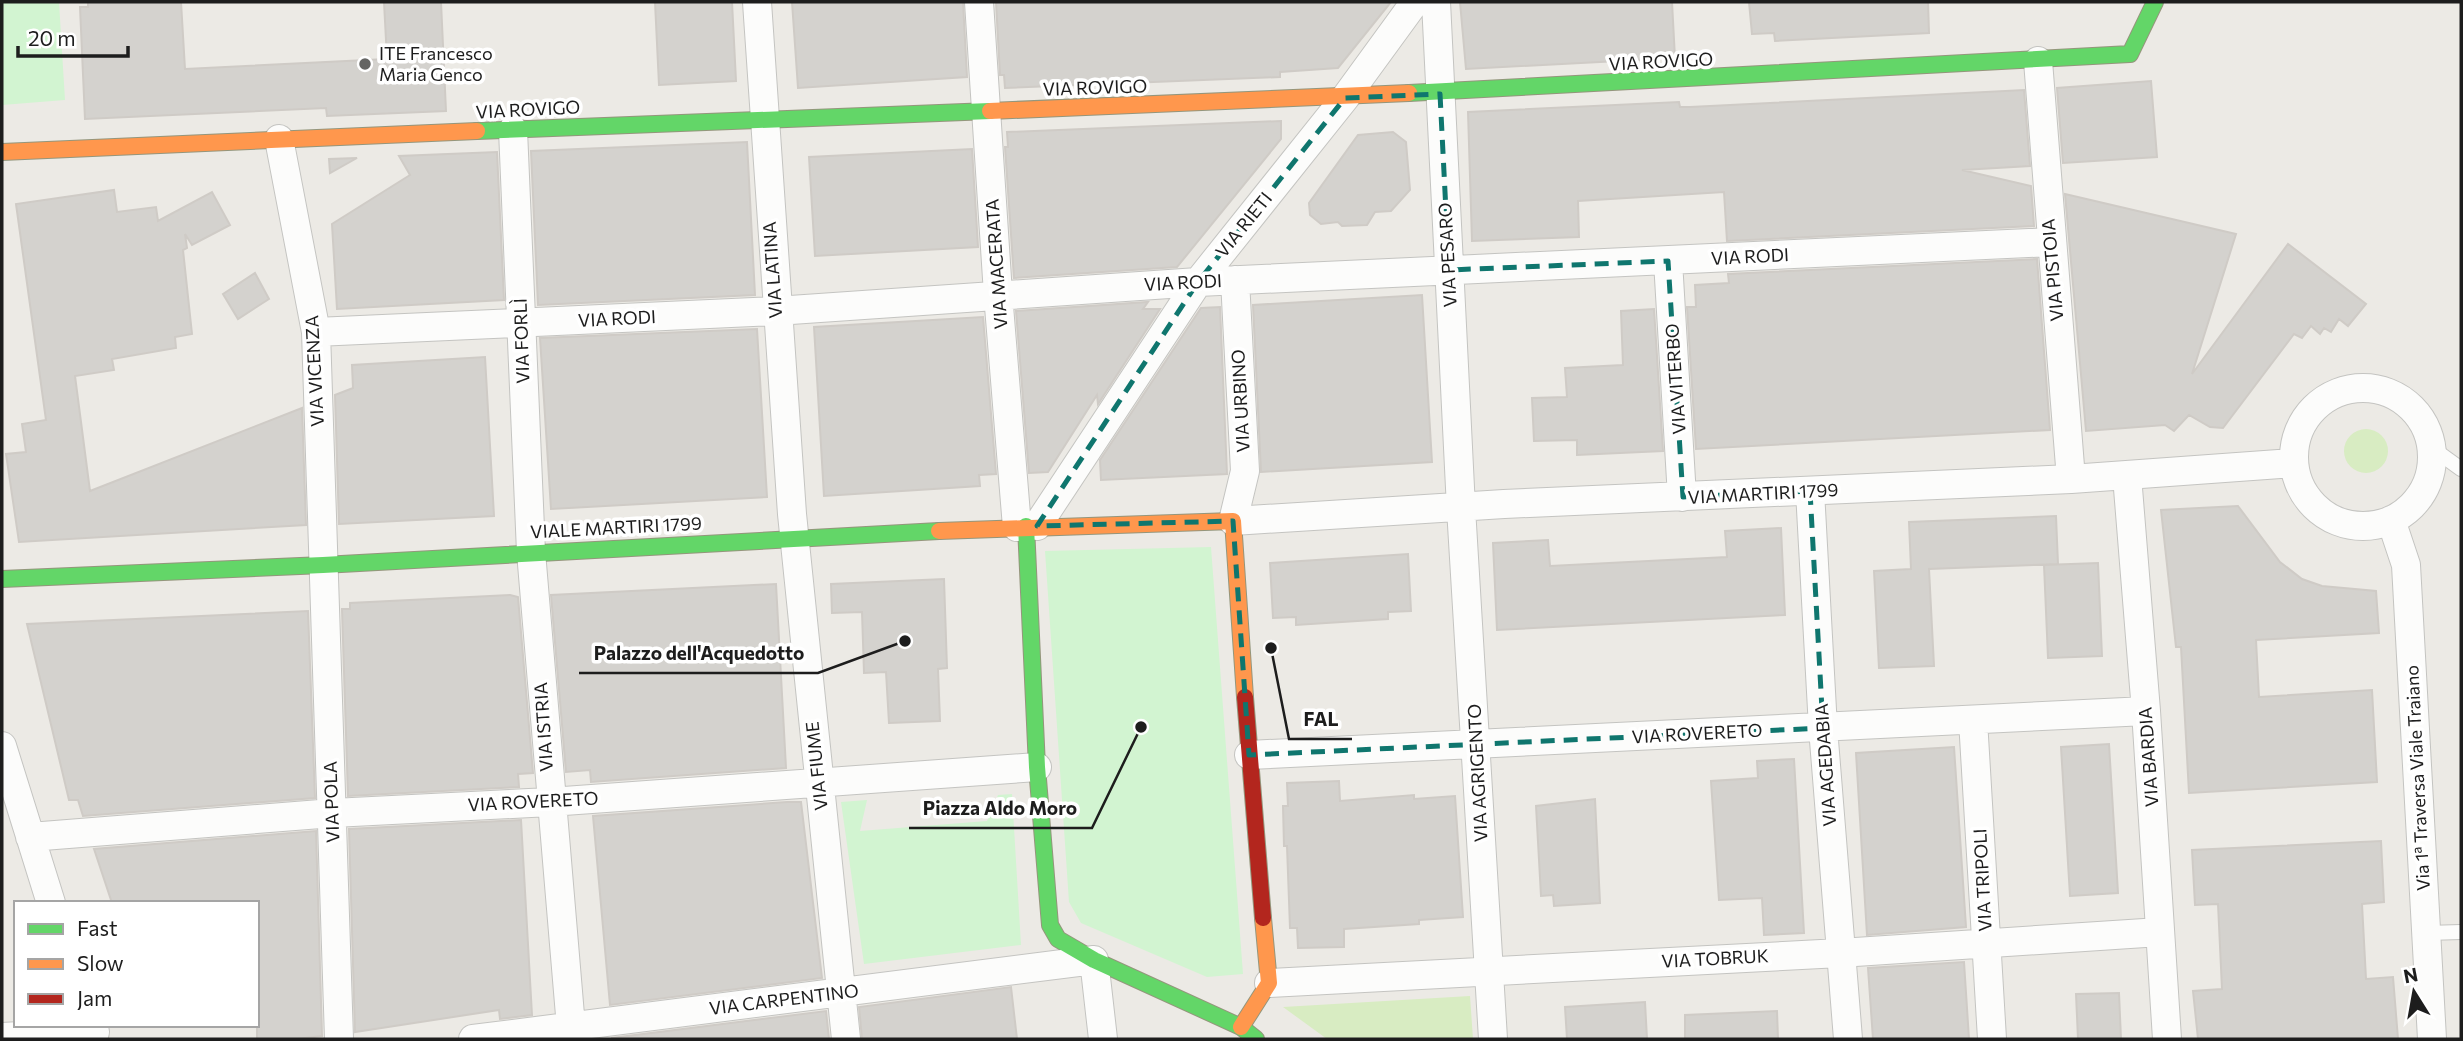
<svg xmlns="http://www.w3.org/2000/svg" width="2463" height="1041" font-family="Commissioner,sans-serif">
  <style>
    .grass { fill: #d8ecc2 }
    .park { fill: #d2f4d1 }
    .building { fill: #d4d2ce; stroke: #cfcbc6; stroke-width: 2 }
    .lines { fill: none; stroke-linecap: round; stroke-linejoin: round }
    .lane-casing { stroke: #c4c4c1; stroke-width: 16 }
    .street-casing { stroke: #c4c4c1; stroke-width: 30 }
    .fast-casing { stroke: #94967c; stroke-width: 18 }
    .slow-casing { stroke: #94967c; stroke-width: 18 }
    .jam-casing { stroke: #94967c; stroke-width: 18 }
    .lane { stroke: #fcfcfb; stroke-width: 14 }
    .street { stroke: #fcfcfb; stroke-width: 28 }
    .fast { stroke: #63d668; stroke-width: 16 }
    .slow { stroke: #ff974d; stroke-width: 16 }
    .jam { stroke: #b3261e; stroke-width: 16 }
    .marked { fill: none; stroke: #0f766e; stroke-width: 5; stroke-dasharray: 14 9; stroke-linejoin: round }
    .poi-dot { fill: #656563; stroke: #fff; stroke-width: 2.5 }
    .labels { text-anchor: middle; stroke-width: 7; stroke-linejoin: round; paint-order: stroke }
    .poi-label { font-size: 18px; fill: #1d1d1d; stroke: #fff; text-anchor: start }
    .street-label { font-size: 18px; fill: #1d1d1d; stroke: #fff }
    .leader { fill: none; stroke: #1d1d1d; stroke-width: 2.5 }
    .callout-dot { fill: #1d1d1d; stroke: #fff; stroke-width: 2.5 }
    .callout-label { font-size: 19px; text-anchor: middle; font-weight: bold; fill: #1d1d1d; stroke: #fff; stroke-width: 7; stroke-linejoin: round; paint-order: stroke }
  </style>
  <rect width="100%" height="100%" fill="#eceae5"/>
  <path class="grass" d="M2344 451a22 22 0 1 1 44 0a22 22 0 1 1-44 0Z
    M1470,996l3,43h-146l-44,-32z"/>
  <path class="park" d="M2,2h57l6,98 -63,5z
    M1211,547l32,427 -36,3 -126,-54 -12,-21 -24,-351z
    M1012,794l9,151 -157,19 -23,-162 26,-2 -7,31 127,-10 11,-26z"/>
  <path class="building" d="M88,2h93l4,67 202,-10 -3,-57h57l5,109 -119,5 -1,-8 -241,11 -5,-112h8z
    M655,2h77l4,79 -77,4z
    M792,2h171l4,75 -169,11z
    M996,2h395l-53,66 -58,4v5l-275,11 -1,-13h-4z
    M1460,2h212l3,56 -209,11z
    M1749,2h179l1,31 -154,8 -1,-8 -22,1z
    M2151,81l6,76 -94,6 -6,-75z
    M2024,90l6,76 -68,4 69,16 3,40 -307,15 -3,-49 -146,9 1,36 -107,4 -4,-129 211,-10 1,5h10z
    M1281,121v18l-104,128 -163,11 -9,-131h3l-1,-15z
    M1393,132l13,10 4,48 -19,21 -16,1 -8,13 -25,1 -4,-4 -17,2 -11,-9 -1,-12 49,-68z
    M747,142l8,153 -217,10 -7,-154z
    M972,149l6,98 -163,9 -6,-99z
    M497,152l7,148 -167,9 -5,-85 78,-49 -11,-19z
    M357,158l-27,15 -1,-14z
    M114,190l3,22 39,-5 2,14 54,-29 18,33 -38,20 -7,-11 2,14 -4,2 9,84 -17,3 1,11 -64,11 2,11 -39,6 15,115 212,-83 4,117 -287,17 -13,-88 20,-2 -4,-28 24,-4 -30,-216z
    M2065,194l171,40 -44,140 96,-130 78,60 -18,22 -9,-7 -8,13 -7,-4 -4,6 -9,-8 -9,12 -8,-4 -71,94 -13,-1 -21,-12 -15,16 -9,-6 -79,6z
    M2037,259l13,171 -354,19 -9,-142h9l-1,-22 34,-2 -1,-9z
    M255,273l14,26 -31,20 -15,-25z
    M1422,295l10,167 -171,10 -8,-167z
    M1148,302l-5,7h17l-62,95 -1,-9 -49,77 -19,1 -13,-162z
    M1220,307l7,167 -126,6 -1,-20 101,-152z
    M1654,309l9,142 -86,4v-15l-43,1 -2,-43 35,-1 -2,-29 58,-3 -2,-54z
    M983,317l13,157 -17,1 1,11 -156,10 -10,-169z
    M757,329l10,168 -216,12 -11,-171z
    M485,357l9,159 -155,8 -4,-129 18,-7 -1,-23z
    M2238,506l42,56 22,17 20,7 54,5 3,42 -123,7 3,57 113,-7 5,92 -188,11 -8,-146h-5l-15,-137z
    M2056,516l2,48 -129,5 5,97 -55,2 -5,-97 37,-2 -2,-47z
    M1781,528l4,87 -288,15 -4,-87 55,-3 2,26 177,-9 -2,-26z
    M1408,554l3,57 -23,1v7l-92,6v-8l-23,1 -3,-55z
    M2098,563l4,93 -54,2 -4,-93z
    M944,579l3,89 -9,1 2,52 -51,2 -3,-51 -22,1 -2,-61 -30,1 -1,-29z
    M776,584l10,184 -195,14 -1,-12 -24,2 -15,-177z
    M510,595l8,2 15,176 -15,1 1,13 -171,9 -6,-187h8v-6z
    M308,611l7,187 -232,18 -5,-16h-9l-42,-176z
    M2109,744l9,149 -48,3 -9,-149z
    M1954,747l12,180 -99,8 -11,-182z
    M1794,759l10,174 -40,2 -2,-37 -43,2 -8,-119 47,-3 -1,-17z
    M1339,781l1,20 74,-6v4l41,-3 8,121 -44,3v4l-75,5v18l-46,1 -1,-20h-7l-3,-82h-3l-1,-40h5l-1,-23z
    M1595,799l5,104 -46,3 -1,-11 -12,1 -5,-90z
    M787,802h14l21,176 -212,27 -17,-189z
    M521,820l11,195 -32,4 -1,-9 -144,22 -6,-203z
    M316,831l6,205 -25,3h-40v-136h-145l-18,-54z
    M2381,841l3,61 -22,2 4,75 27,-2 5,62h-200l-5,-48 29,-2 -4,-85 -23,1 -3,-55z
    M1964,962l5,77h-96l-5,-71z
    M1011,987l6,52h-155l-3,-32z
    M2119,993l2,46h-43l-2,-45z
    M1645,1002l2,37h-80l-2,-32z
    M826,1011l3,28h-217v-1z
    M1777,1011l1,28h-93v-24z"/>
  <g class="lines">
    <defs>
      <path id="lane" d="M2432,448l29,21
        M2427,933l34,-1"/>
      <path id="street" d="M757,2l35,512 54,525
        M979,2l19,292 19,233
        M1436,2l25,506 32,531
        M2038,61l33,418
        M513,130l18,422 41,487
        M279,139l37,193 23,707
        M1668,261l14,236
        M1235,280l10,191 -12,50 271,-17 567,-25 222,-16
        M316,332l460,-21 422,-29 853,-40
        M2294 457a69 69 0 1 1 138 0a69 69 0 1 1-138 0Z
        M2127,476l19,235 21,328
        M1810,491l13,237 25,311
        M2391,520l15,45 26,474
        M1037,526l161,-244 147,-184 70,-96
        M1973,720l19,319
        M2,746l49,157
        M1249,755l897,-44
        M30,837l303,-24 217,-11 487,-35
        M1269,983l571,-30 320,-21
        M2,1037l93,-5
        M473,1039l621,-79 9,79"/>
      <path id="fast" d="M1409,93l721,-39 25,-52
        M477,131l513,-20
        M1026,526l11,241 13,158 8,14 36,21 147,67 15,12
        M2,579l321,-14 616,-34"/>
      <path id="slow" d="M990,111l419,-18
        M2,152l475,-21
        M939,531l294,-10 12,176
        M1241,1027l28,-44 -6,-65"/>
      <path id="jam" d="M1245,697l18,221"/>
    </defs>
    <use href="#lane" class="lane-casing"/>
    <use href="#street" class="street-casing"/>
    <use href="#fast" class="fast-casing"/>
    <use href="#slow" class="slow-casing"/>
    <use href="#jam" class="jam-casing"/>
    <use href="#lane" class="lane"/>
    <use href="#street" class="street"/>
    <use href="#fast" class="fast"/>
    <use href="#slow" class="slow"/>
    <use href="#jam" class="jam"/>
  </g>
  <path class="marked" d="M1440,94l9,176 219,-9 15,236 127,-6 13,237 -574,27 -16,-234 -196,5 161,-244 147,-184z"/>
  <circle class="poi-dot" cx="365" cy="64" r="7"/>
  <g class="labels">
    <g class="poi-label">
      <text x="379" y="60">ITE Francesco<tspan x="379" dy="21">Maria Genco</tspan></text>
    </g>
    <g class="street-label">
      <text transform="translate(1661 62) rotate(-3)" y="6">VIA ROVIGO</text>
      <text transform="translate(1095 88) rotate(-2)" y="6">VIA ROVIGO</text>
      <text transform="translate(528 110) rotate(-3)" y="6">VIA ROVIGO</text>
      <text transform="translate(1244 225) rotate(-51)" y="6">VIA RIETI</text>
      <text transform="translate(1448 255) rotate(-93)" y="6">VIA PESARO</text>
      <text transform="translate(1750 257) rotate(-3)" y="6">VIA RODI</text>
      <text transform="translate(997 264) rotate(-94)" y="6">VIA MACERATA</text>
      <text transform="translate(773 270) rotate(-94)" y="6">VIA LATINA</text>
      <text transform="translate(2053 270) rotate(-95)" y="6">VIA PISTOIA</text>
      <text transform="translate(1183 283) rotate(-3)" y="6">VIA RODI</text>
      <text transform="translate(617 319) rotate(-3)" y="6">VIA RODI</text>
      <text transform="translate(522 341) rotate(-92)" y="6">VIA FORLÌ</text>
      <text transform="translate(315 371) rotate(-93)" y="6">VIA VICENZA</text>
      <text transform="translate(1676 379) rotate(-94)" y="6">VIA VITERBO</text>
      <text transform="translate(1241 401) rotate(-93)" y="6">VIA URBINO</text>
      <text transform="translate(1763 494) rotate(-3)" y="6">VIA MARTIRI 1799</text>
      <text transform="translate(616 528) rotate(-3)" y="6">VIALE MARTIRI 1799</text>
      <text transform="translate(544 727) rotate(-94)" y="6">VIA ISTRIA</text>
      <text transform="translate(1697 734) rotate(-3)" y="6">VIA ROVERETO</text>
      <text transform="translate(2149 757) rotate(-94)" y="6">VIA BARDIA</text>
      <text transform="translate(1826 765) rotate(-94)" y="6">VIA AGEDABIA</text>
      <text transform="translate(817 766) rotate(-96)" y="6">VIA FIUME</text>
      <text transform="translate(1478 773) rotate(-93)" y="6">VIA AGRIGENTO</text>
      <text transform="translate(2418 778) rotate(-93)" y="6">Via 1ª Traversa Viale Traiano</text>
      <text transform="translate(332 802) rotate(-92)" y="6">VIA POLA</text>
      <text transform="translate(533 802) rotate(-3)" y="6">VIA ROVERETO</text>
      <text transform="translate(1983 880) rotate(-93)" y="6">VIA TRIPOLI</text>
      <text transform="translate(1715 959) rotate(-3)" y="6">VIA TOBRUK</text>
      <text transform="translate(784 1000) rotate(-7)" y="6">VIA CARPENTINO</text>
    </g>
  </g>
  <path class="leader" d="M905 641L818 673H579M1271 648L1289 739H1352M1141 727L1092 828H909"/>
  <g class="callout-dot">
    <circle cx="905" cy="641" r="7"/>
    <circle cx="1271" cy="648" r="7"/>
    <circle cx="1141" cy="727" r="7"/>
  </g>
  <g class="callout-label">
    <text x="699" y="660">Palazzo dell'Acquedotto</text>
    <text x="1321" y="726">FAL</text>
    <text x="1000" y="815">Piazza Aldo Moro</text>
  </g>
  <rect width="2463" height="1041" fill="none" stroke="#1d1d1d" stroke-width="7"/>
  <rect x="14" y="901" width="245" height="126" fill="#ffffff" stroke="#a5a5a5" stroke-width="2"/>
  <rect x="28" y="924" width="35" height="10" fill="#63d668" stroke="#a5a5a5" stroke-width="2"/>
  <text x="77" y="936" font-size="21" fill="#1d1d1d">Fast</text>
  <rect x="28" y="959" width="35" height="10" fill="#ff974d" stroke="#a5a5a5" stroke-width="2"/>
  <text x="77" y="971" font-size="21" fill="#1d1d1d">Slow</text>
  <rect x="28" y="994" width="35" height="10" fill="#b3261e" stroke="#a5a5a5" stroke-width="2"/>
  <text x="77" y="1006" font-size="21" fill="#1d1d1d">Jam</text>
  <g transform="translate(2414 992) rotate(349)" stroke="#ffffff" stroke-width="5" paint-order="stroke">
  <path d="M0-5L12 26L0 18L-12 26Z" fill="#1d1d1d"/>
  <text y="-10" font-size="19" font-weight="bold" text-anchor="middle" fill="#1d1d1d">N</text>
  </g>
  <path d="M18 46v10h110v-10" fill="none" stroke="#1d1d1d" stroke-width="3.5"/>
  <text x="28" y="46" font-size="21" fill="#1d1d1d" stroke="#ffffff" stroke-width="5" paint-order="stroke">20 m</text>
</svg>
